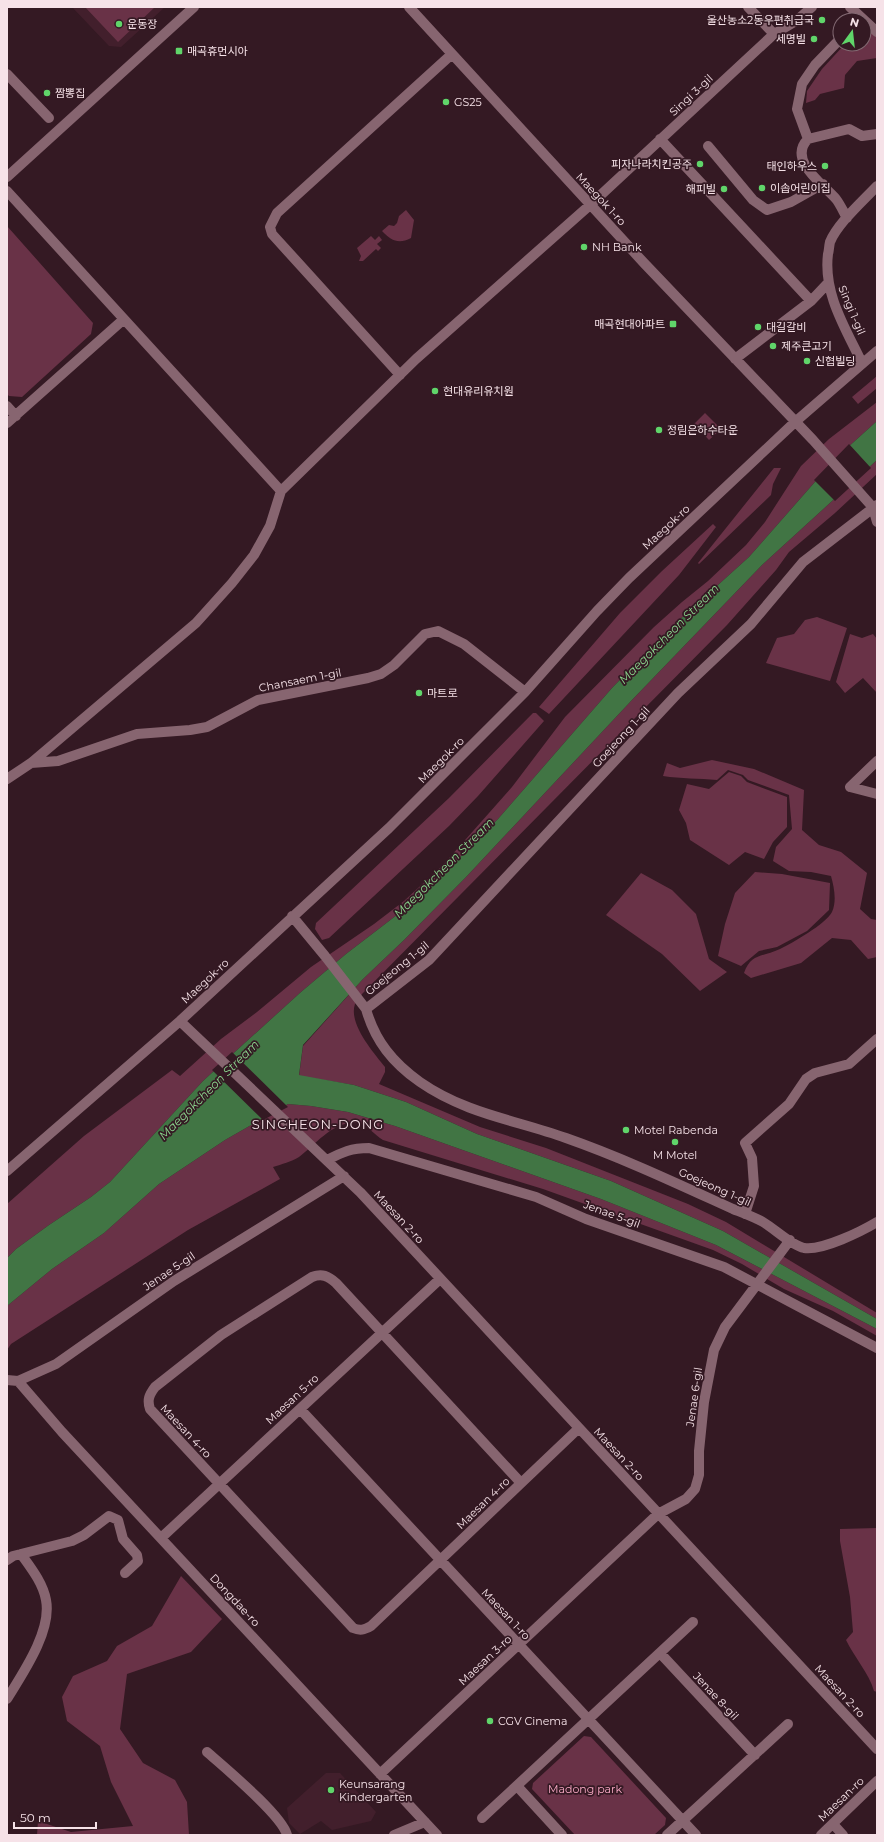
<svg xmlns="http://www.w3.org/2000/svg" width="884" height="1842" font-family="Montserrat,'Noto Sans KR',sans-serif">
  <style>
    .built { fill: #421f2c }
    .green { fill: #693247 }
    .water { fill: #417544 }
    .pier { fill: #341923 }
    .lines { fill: none; stroke-linecap: round; stroke-linejoin: round }
    .minor { stroke: #876570; stroke-width: 10 }
    .poi-dot { fill: #60d56a; stroke: #341923; stroke-width: 1.5 }
    .labels { text-anchor: middle; stroke-width: 3.5; stroke-linejoin: round; paint-order: stroke }
    .poi-label { font-size: 11px; fill: #f6e2e8; stroke: #341923; text-anchor: start }
    .street-label { font-size: 11px; fill: #f6e2e8; stroke: #341923 }
    .park-label { font-size: 11px; fill: #fcacc8; stroke: #341923 }
    .water-label { font-size: 12px; font-style: italic; fill: #8bd68e; stroke: #341923 }
    .quarter-label { font-size: 13px; letter-spacing: 1px; fill: #f6e2e8; stroke: #341923 }
  </style>
  <rect width="100%" height="100%" fill="#341923"/>
  <path class="built" d="M72,7h93l-44,40 -12,-1z
    M326,1773h14l36,39 -5,9 -39,9 -11,-9 -21,13 -11,-11 -2,-15z"/>
  <path class="green" d="M85,7h70l-37,35z
    M868,29l9,5v24l-20,3 -12,14 -1,13 -24,6 -5,6 -9,3 1,-12 15,-22 23,-25h19v-14z
    M406,210l8,10 -3,18c-13,7 -20,2 -29,-7l7,-6 5,1 3,-3 2,-7z
    M7,226l86,97 -2,11 -69,63 -13,-1 -2,-2z
    M371,236l4,4 4,-4 3,4 -5,4 4,4 -3,3 -2,-2 -13,12h-4l2,-5 -4,-8z
    M877,376v12l-19,16 -6,-7z
    M877,402v19l-41,37 -87,99 -72,65 -65,66 -114,131 -48,48 -44,41 -60,46 -45,38 -98,89 -93,101 -19,15 -42,28 -33,24 -9,9v-54l77,-68 88,-66 8,6 41,-37 36,-27 54,-45 63,-43 30,-23 39,-36 69,-78 53,-70 89,-90 28,-25 26,-21 38,-36 19,-23 36,-56 28,-27z
    M705,413l16,16 -12,11 -15,-16z
    M877,460v14l-42,39 -46,39 -13,18 -49,55 -365,369c-2,3 -5,7 -7,10 -7,20 19,49 30,63v5l-6,12 101,43 66,21 142,56 38,18 151,91v6l-154,-88 -112,-50 -134,-47 -71,-32 -52,-17 -55,-9 4,-30 60,-67 41,-39 63,-64 164,-175 131,-136z
    M774,468h7l-8,16 -2,11 -72,69 -1,-1z
    M713,524l3,3 -37,48 -130,139 -10,-7 81,-94 42,-42z
    M817,617l30,11 -17,53 -64,-18 11,-25 17,-4 11,-14z
    M850,634l12,4 11,-4 4,5v54l-14,-15 -18,15 -9,-11z
    M533,713h3l8,8 -66,75 -29,30 -120,112 -7,2 -7,-11 1,-6 133,-125z
    M712,760l42,9 50,21 -2,40 17,15 22,7 26,21 -7,36 11,10 6,1v37l-9,2 -17,-19 -19,-2 -31,25 -50,15 -7,-5c7,-20 19,-16 36,-24 12,-6 46,-25 52,-37 5,-11 2,-25 -1,-36l-20,-4 -22,-1 -16,-10 3,-14 16,-18 -3,-34 -41,-15 -5,-5 -15,-5 -11,10c-18,-2 -36,-1 -54,-4l4,-13 13,5z
    M729,772l12,4 6,6 40,15v30l-14,15 -9,17 -19,-7 -16,13 -39,-25 -4,-17 -7,-13 8,-26 22,5z
    M755,872l27,2 48,9 -1,27 -22,21 -30,16 -18,4 -18,15 -23,-10 7,-32 10,-31z
    M641,873l31,17 24,24 13,45 18,13 -27,19 -38,-37 -56,-39z
    M288,1104l23,2 37,6 47,14 206,73 115,46 161,84v7l-44,-25 -49,-22 -42,-25 -29,-14 -170,-61 -160,-49c-8,-5 -17,-16 -26,-17 -23,-3 -42,22 -58,34 -8,5 -17,7 -26,10l7,12 -92,51 -177,114 -4,6v-44l45,-37 52,-36 55,-49 66,-44z
    M877,1528v164l-3,-1c-5,-18 -20,-34 -28,-51l7,-8 -3,-35 -10,-56v-12z
    M181,1576l41,43 -31,33 -64,22 -7,55 23,34 32,17 12,22 2,33h-152l1,-14 33,11 62,-6 -22,-44 -11,-36 -33,-25 -5,-24 11,-21 34,-15 10,-15 35,-20z
    M584,1736l7,1 75,81 -1,7 -11,10h-79l-43,-46 1,-6z"/>
  <path class="water" d="M877,421v39l-115,105 -131,136 -164,175 -63,64 -41,39 -60,66 -4,30 55,10 52,17 71,32 134,47 112,50 154,88v10l-161,-84 -115,-46 -206,-73 -47,-14 -37,-6 -23,-2 -63,36 -66,44 -55,49 -52,36 -45,37v-48l9,-9 33,-24 42,-28 19,-15 93,-101 98,-89 45,-38 60,-46 44,-41 48,-48 114,-131 65,-66 72,-65 87,-99z"/>
  <path class="pier" d="M849,444l22,24 -36,33 -21,-21z
    M232,1052l56,55 -25,13 -51,-50z"/>
  <g class="lines">
    <path class="minor" d="M409,7l235,256 169,177 64,72
      M748,7l26,27
      M850,7l27,25
      M840,39l-25,26 -13,19 -5,25 11,30c-21,21 15,45 28,60 4,5 7,12 11,19
      M7,74l42,44
      M660,139l151,162
      M808,139l41,-10 13,7 15,-2
      M708,146l45,54 14,10 24,-8 32,-18
      M7,177l187,-170
      M7,191l274,300
      M735,359l76,-58 17,-18
      M862,363c-16,-34 -39,-69 -34,-109 1,-3 1,-8 2,-12 8,-19 32,-40 47,-56
      M400,375l-128,-141 -2,-7 7,-14 175,-159
      M7,406l9,10
      M7,423l117,-104
      M877,505l-74,57 -52,62 -73,69 -249,267 -63,49c9,32 27,54 54,73 46,32 96,38 146,56 57,20 112,46 167,71 10,4 21,8 30,13 12,7 28,23 41,26 18,3 58,-17 73,-26
      M873,508l4,14
      M31,763l27,-2 79,-27 53,-4 17,-3 51,-27 110,-22 13,-4 13,-9 31,-31 13,-3 26,13 61,48
      M7,779l24,-16 165,-140 36,-40 22,-28 16,-29 11,-35 135,-132 174,-154 184,-171 22,-13 16,-14
      M850,787l27,-26
      M850,787l27,7
      M292,916l33,40 41,53
      M180,1021l180,171 517,557
      M327,1160c16,-8 24,-12 42,-12l167,49 50,22 138,48 153,81
      M7,1171l173,-150 209,-193 136,-136 72,-81 32,-33 166,-156 82,-71
      M745,1214l9,-28 -2,-28 -7,-15 44,-39 17,-25 9,-6 34,-9 28,-25
      M7,1380l11,1 38,-17 118,-83 170,-105
      M18,1381l44,51 375,403
      M300,1409l396,426
      M521,1483l-185,-200c-8,-7 -14,-10 -24,-6l-91,58 -66,52c-6,8 -8,13 -5,22l203,219c7,3 11,2 18,-2l208,-198
      M161,1538l279,-259
      M7,1560l6,-4 59,-15 12,-6 25,-19 9,4 5,19 14,16 1,6 -13,12
      M660,1653l95,102
      M7,1699c16,-26 45,-68 39,-99 -3,-17 -15,-32 -25,-46
      M207,1752c18,16 75,63 80,83
      M380,1774l278,-260 28,-15 9,-10 4,-14v-24l5,-49 10,-52 11,-23 65,-87
      M517,1786l45,49
      M482,1818l211,-196
      M833,1824l10,11
      M394,1835l31,-13
      M667,1835l121,-111
      M821,1835l56,-54"/>
  </g>
  <g class="poi-dot">
    <circle cx="822" cy="20" r="4"/>
    <circle cx="119" cy="24" r="4"/>
    <circle cx="814" cy="39" r="4"/>
    <rect x="175" y="47" width="8" height="8" rx="2"/>
    <circle cx="47" cy="93" r="4"/>
    <circle cx="446" cy="102" r="4"/>
    <circle cx="700" cy="164" r="4"/>
    <circle cx="825" cy="166" r="4"/>
    <circle cx="762" cy="188" r="4"/>
    <circle cx="724" cy="189" r="4"/>
    <circle cx="584" cy="247" r="4"/>
    <rect x="669" y="320" width="8" height="8" rx="2"/>
    <circle cx="758" cy="327" r="4"/>
    <circle cx="773" cy="346" r="4"/>
    <circle cx="807" cy="361" r="4"/>
    <circle cx="435" cy="391" r="4"/>
    <circle cx="659" cy="430" r="4"/>
    <circle cx="419" cy="693" r="4"/>
    <circle cx="626" cy="1130" r="4"/>
    <circle cx="675" cy="1142" r="4"/>
    <circle cx="490" cy="1721" r="4"/>
    <circle cx="331" cy="1790" r="4"/>
  </g>
  <g class="labels">
    <g class="poi-label">
      <text x="814" y="24" text-anchor="end">울산농소2동우편취급국</text>
      <text x="127" y="28">운동장</text>
      <text x="806" y="43" text-anchor="end">세명빌</text>
      <text x="187" y="55">매곡휴먼시아</text>
      <text x="55" y="97">짬뽕집</text>
      <text x="454" y="106">GS25</text>
      <text x="692" y="168" text-anchor="end">피자나라치킨공주</text>
      <text x="817" y="170" text-anchor="end">태인하우스</text>
      <text x="770" y="192">이솝어린이집</text>
      <text x="716" y="193" text-anchor="end">해피빌</text>
      <text x="592" y="251">NH Bank</text>
      <text x="665" y="328" text-anchor="end">매곡현대아파트</text>
      <text x="766" y="331">대길갈비</text>
      <text x="781" y="350">제주큰고기</text>
      <text x="815" y="365">신협빌딩</text>
      <text x="443" y="395">현대유리유치원</text>
      <text x="667" y="434">정림은하수타운</text>
      <text x="427" y="697">마트로</text>
      <text x="634" y="1134">Motel Rabenda</text>
      <text x="675" y="1159" text-anchor="middle">M Motel</text>
      <text x="498" y="1725">CGV Cinema</text>
      <text x="339" y="1788">Keunsarang<tspan x="339" dy="13">Kindergarten</tspan></text>
    </g>
    <g class="street-label">
      <text transform="translate(691 95) rotate(-43)" y="4">Singi 3-gil</text>
      <text transform="translate(601 199) rotate(47)" y="4">Maegok 1-ro</text>
      <text transform="translate(852 310) rotate(67)" y="4">Singi 1-gil</text>
      <text transform="translate(666 527) rotate(-43)" y="4">Maegok-ro</text>
      <text transform="translate(300 680) rotate(-11)" y="4">Chansaem 1-gil</text>
      <text transform="translate(621 737) rotate(-47)" y="4">Goejeong 1-gil</text>
      <text transform="translate(441 760) rotate(-45)" y="4">Maegok-ro</text>
      <text transform="translate(397 968) rotate(-39)" y="4">Goejeong 1-gil</text>
      <text transform="translate(205 981) rotate(-43)" y="4">Maegok-ro</text>
      <text transform="translate(715 1187) rotate(24)" y="4">Goejeong 1-gil</text>
      <text transform="translate(612 1214) rotate(20)" y="4">Jenae 5-gil</text>
      <text transform="translate(399 1217) rotate(47)" y="4">Maesan 2-ro</text>
      <text transform="translate(169 1271) rotate(-34)" y="4">Jenae 5-gil</text>
      <text transform="translate(694 1397) rotate(-82)" y="4">Jenae 6-gil</text>
      <text transform="translate(292 1399) rotate(-43)" y="4">Maesan 5-ro</text>
      <text transform="translate(186 1431) rotate(47)" y="4">Maesan 4-ro</text>
      <text transform="translate(619 1454) rotate(47)" y="4">Maesan 2-ro</text>
      <text transform="translate(483 1503) rotate(-44)" y="4">Maesan 4-ro</text>
      <text transform="translate(235 1600) rotate(47)" y="4">Dongdae-ro</text>
      <text transform="translate(506 1614) rotate(47)" y="4">Maesan 1-ro</text>
      <text transform="translate(485 1660) rotate(-43)" y="4">Maesan 3-ro</text>
      <text transform="translate(840 1691) rotate(47)" y="4">Maesan 2-ro</text>
      <text transform="translate(716 1696) rotate(47)" y="4">Jenae 8-gil</text>
      <text transform="translate(841 1799) rotate(-44)" y="4">Maesan-ro</text>
    </g>
    <g class="park-label">
      <text x="585" y="1793">Madong park</text>
    </g>
    <g class="water-label">
      <text transform="translate(669 634) rotate(-45)" y="4">Maegokcheon Stream</text>
      <text transform="translate(444 868) rotate(-45)" y="4">Maegokcheon Stream</text>
      <text transform="translate(209 1090) rotate(-45)" y="4">Maegokcheon Stream</text>
    </g>
    <g class="quarter-label">
      <text x="318" y="1129">SINCHEON-DONG</text>
    </g>
  </g>
  <rect width="884" height="1842" fill="none" stroke="#f6e2e8" stroke-width="16"/>
  <g transform="translate(852 32) rotate(15)"><circle r="19" fill="#341923" stroke="#826972"/>
  <path d="M0-3L7 15L0 10L-7 15Z" fill="#60d56a"/>
  <text y="-6" font-size="11" font-weight="bold" text-anchor="middle" fill="#f6e2e8">N</text>
  </g>
  <path d="M14 1822v6h82v-6" fill="none" stroke="#f6e2e8" stroke-width="2"/>
  <text x="20" y="1822" font-size="12" fill="#f6e2e8" stroke="#341923" stroke-width="3" paint-order="stroke">50 m</text>
</svg>
